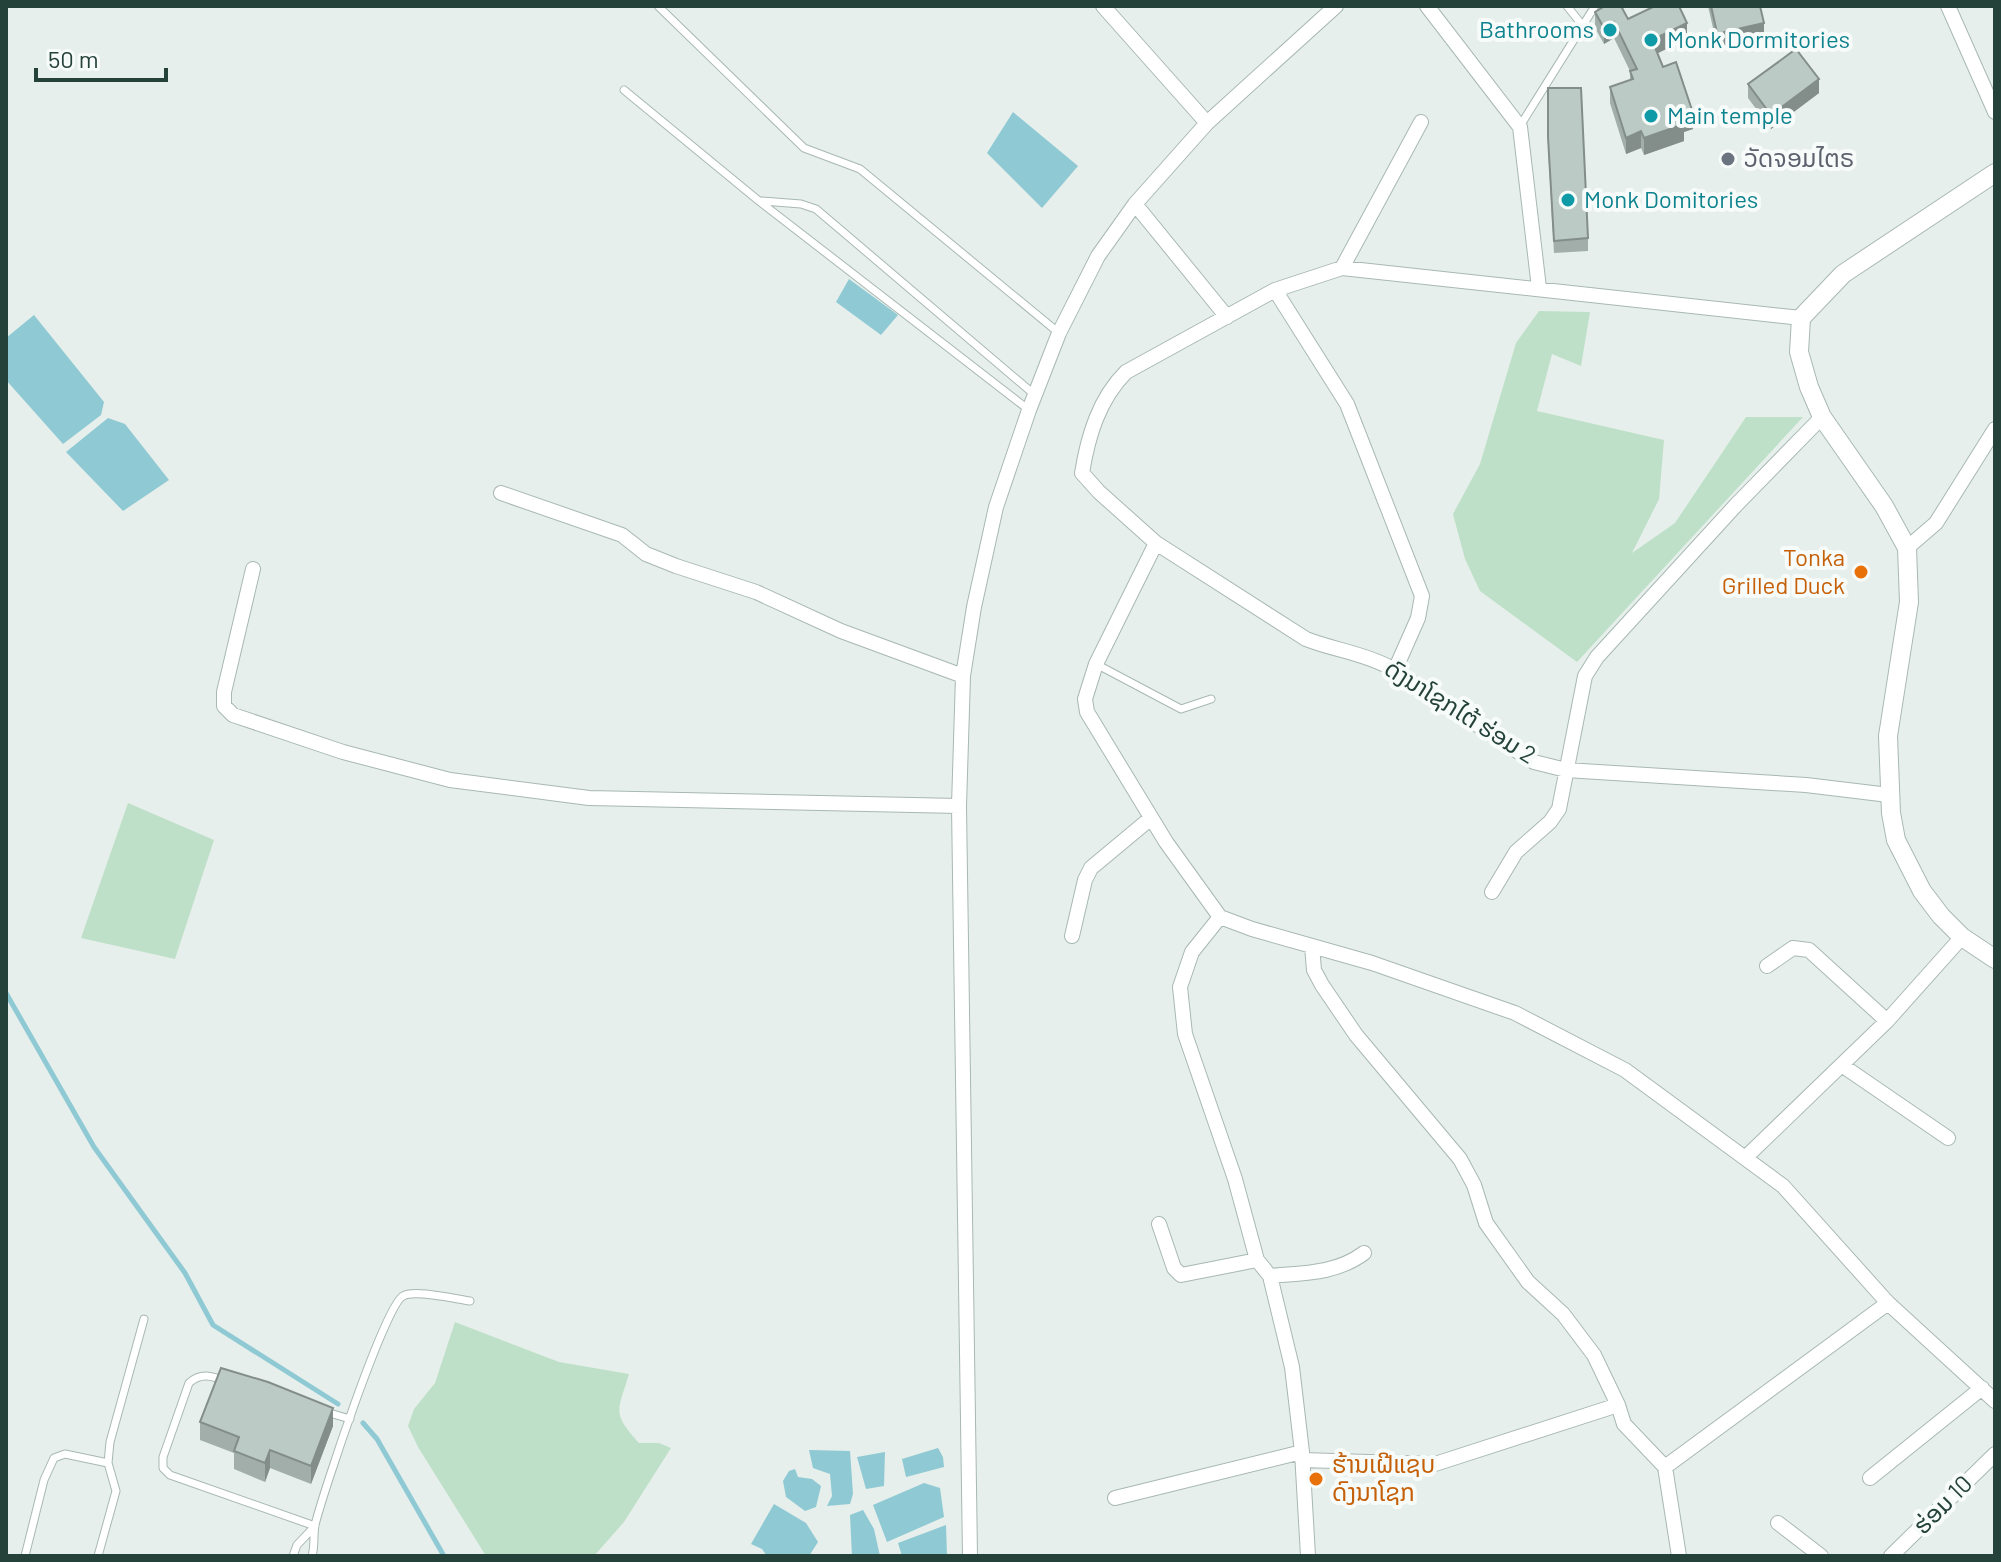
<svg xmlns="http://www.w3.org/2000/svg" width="2001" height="1562" font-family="Barlow,'Noto Sans Lao',sans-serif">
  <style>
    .green { fill: #bfe0c8 }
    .water { fill: #8ec9d4 }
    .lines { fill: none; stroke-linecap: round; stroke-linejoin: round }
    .stream { stroke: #8ec9d4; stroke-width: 5 }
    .service-casing { stroke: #a8b8b2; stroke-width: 9 }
    .minor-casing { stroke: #a8b8b2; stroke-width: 16 }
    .tertiary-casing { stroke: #a8b8b2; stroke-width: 20 }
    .service { stroke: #fff; stroke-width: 7 }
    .minor { stroke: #fff; stroke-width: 14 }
    .tertiary { stroke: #fff; stroke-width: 18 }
    .wall { fill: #a1aea9 }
    .shaded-wall { fill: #838d89 }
    .building { fill: #bbcac4; stroke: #838d89; stroke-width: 2 }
    .culture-dot { fill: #0f9aa8; stroke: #f7fbf9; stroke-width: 3 }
    .worship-dot { fill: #6b7280; stroke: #f7fbf9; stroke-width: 3 }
    .food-dot { fill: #e8710a; stroke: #f7fbf9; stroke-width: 3 }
    .labels { text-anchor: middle; stroke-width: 8; stroke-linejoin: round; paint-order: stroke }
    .culture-label { font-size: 24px; fill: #0d838f; stroke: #f7fbf9; text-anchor: start }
    .worship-label { font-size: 24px; fill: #5b616d; stroke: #f7fbf9; text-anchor: start }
    .food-label { font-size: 24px; fill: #c56008; stroke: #f7fbf9; text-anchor: end }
    .street-label { font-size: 24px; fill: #24423a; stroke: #f7fbf9 }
  </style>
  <rect width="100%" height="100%" fill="#e6efeb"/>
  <path class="green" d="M1539,311l51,1 -9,54 -29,-12 -15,57 127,29 -5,59 -27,54 43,-30 71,-106h57l-226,245 -97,-71 -15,-32 -12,-45 27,-50 36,-121z
    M128,803l86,37 -39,119 -94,-21z
    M455,1322l104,40 70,12c-11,37 -18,38 10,69h20l12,5 -47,74 -30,34h-108l-68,-109 -10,-21 6,-17 21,-26z"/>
  <path class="water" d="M1013,112l65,54 -36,42 -55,-55z
    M849,279l49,36 -17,20 -45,-33z
    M34,315l70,87 -3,13 -38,29 -57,-64v-42z
    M108,418l17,6 44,56 -46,31 -57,-59z
    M938,1448l5,9 1,10 -38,10 -4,-18z
    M809,1450l41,1 3,43 -3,10 -23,2 5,-10 -2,-22 -17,-6z
    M885,1452l-1,34 -18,3 -9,-32z
    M795,1469l3,8 14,2 9,7 -5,21 -11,4 -19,-14 -3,-16 6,-10z
    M924,1483l16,5 4,29 -57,25 -14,-37z
    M774,1504l32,19 12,19 -9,14h-42l-5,-7 -11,-5z
    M863,1510l11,19 6,27h-28l-2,-41z
    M946,1525l1,31h-45l-4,-13z"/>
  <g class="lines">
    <path class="stream" d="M6,993l88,154 91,126 28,52 125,79
      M363,1423l14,16 67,117"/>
    <defs>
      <path id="service" d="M658,6l146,142 56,21 199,164
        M1567,6l16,20
        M624,90l135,111 270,209
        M1520,126l75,-120
        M762,201l39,3 15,5 219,186
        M1096,664l85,45 30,-10
        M226,1381c-14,-5 -25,-9 -37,2l-26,74v11l7,7 145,51
        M326,1412l24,7
        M25,1556l19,-76 10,-22 11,-4 43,9
        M98,1556l18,-65 -8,-28 2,-21 34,-123
        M293,1556l4,-11 18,-19
        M312,1556c3,-10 1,-20 3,-31 7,-29 70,-220 88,-229 11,-7 52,3 67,5"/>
      <path id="minor" d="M1103,6l104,117
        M1427,6l93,121 19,161
        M1948,6l47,106
        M1135,204l92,113
        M1342,268l79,-146
        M1275,290l72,114 75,192 -4,22 -23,52
        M1801,318l-459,-50 -67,22 -149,82c-27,27 -38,64 -44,101l17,19 57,51 -60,121 -11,35 2,13 79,130 54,75 32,12 120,34 143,50 110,57 158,116 105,117 107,98
        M501,493l121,42 24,19 30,12 80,26 85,39 122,45
        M1156,543l150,96c28,11 57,14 83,28l145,95 32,8 240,15 83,10
        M1907,548l29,-25 59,-94
        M253,569l-29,123v14l9,9 110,37 107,28 139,18 370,8
        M1492,892l24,-40 34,-30 9,-13 26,-133 12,-19 139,-152 86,-88
        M1220,917l-28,35 -12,35 5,47 50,145 22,81 13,16 22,91 10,85 6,104
        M1072,936l13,-56 6,-12 60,-50
        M1312,946l2,24 8,15 34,50 104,124 14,26 12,38 42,59 35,32 31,41 24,50 6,19 41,43 14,89
        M1767,966l26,-18 16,2 78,71
        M1843,1066l105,72
        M1745,1158l142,-137 75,-84
        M1159,1224l15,44 7,7 76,-15
        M1270,1276c33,-3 66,-2 94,-23
        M1302,1460l133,4 183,-59
        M1665,1467l223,-164
        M1870,1478l112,-90
        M1115,1498l187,-46
        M1778,1523l43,33
        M970,1556l-11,-750 4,-130 11,-69 22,-100 33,-97 30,-77 39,-77 37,-52 72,-81 129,-117
        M1891,1556l104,-102"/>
      <path id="tertiary" d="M1995,173l-152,101 -42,44 -2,34 10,35 13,30 62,89 23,42 2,54 -21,134 3,77 5,27 26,51 19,25 21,21 33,22"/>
    </defs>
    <use href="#service" class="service-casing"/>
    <use href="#minor" class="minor-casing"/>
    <use href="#tertiary" class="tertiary-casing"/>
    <use href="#service" class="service"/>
    <use href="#minor" class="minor"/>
    <use href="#tertiary" class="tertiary"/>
  </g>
  <path class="wall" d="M1601,6h20l7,13 59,20 -30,14 36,76 -9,3v9l-40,14 -3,-7 -15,6 -16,-51v-16l20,-7v-9l-16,-33 -10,6 -9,-16v-16l7,-4z
    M1708,6h52l4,31 -40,9v4h-6z
    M1748,84l71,9 -48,36 -23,-31z
    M1548,88l40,150v13l-34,2 -6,-104z
    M200,1422l133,4 -22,58 -41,-16 -5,14 -31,-13v-16l-34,-13z"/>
  <path class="shaded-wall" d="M1614,22v16l-10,6v-16z
    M1687,23v16l-35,17v-16z
    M1764,23v14l-40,9v-14z
    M1819,79v14l-48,36v-14z
    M1693,113v16l-9,3v9l-40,14v-17l38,-22z
    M1641,131v17l-15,6v-16z
    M333,1408v18l-22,58v-18z
    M270,1450v18l-5,14v-19z"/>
  <path class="building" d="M1605,6h16l7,13 27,-13h24l8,17 -35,17 11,27 13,-5 17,51 -11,3 2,8 -40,14 -3,-7 -15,7 -16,-51 23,-8 -3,-8 7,-2 -23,-47 -10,6 -9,-16z
    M1711,6h49l4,17 -40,9v4l-6,1z
    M1796,49l23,30 -48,36 -23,-31z
    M1548,88h33l7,150 -34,3 -6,-104z
    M221,1368l47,14 65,26 -22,58 -41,-16 -5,13 -31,-12 5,-14 -39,-15z"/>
  <g class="culture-dot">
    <circle cx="1610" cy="30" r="8"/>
    <circle cx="1651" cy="40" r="8"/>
    <circle cx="1651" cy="116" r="8"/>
    <circle cx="1568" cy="200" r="8"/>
  </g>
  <circle class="worship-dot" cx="1728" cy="159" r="8"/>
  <g class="food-dot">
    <circle cx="1861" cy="572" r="8"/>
    <circle cx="1316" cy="1479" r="8"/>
  </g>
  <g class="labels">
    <g class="culture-label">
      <text x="1594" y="38" text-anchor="end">Bathrooms</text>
      <text x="1667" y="48">Monk Dormitories</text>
      <text x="1667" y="124">Main temple</text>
      <text x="1584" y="208">Monk Domitories</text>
    </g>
    <g class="worship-label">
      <text x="1744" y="167">ວັດຈອມໄຕຣ</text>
    </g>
    <g class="food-label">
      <text x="1845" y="566">Tonka<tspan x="1845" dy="28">Grilled Duck</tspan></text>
      <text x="1332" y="1473" text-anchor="start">ຮ້ານເຝີແຊບ<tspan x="1332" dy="28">ດົງນາໂຊກ</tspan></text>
    </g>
    <g class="street-label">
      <text transform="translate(1460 712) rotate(32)" y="8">ດົງນາໂຊກໄຕ້ ຮ່ອມ 2</text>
      <text transform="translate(1943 1505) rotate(-45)" y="8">ຮ່ອມ 10</text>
    </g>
  </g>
  <rect width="2001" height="1562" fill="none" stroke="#24423a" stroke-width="16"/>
  <path d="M36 68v12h130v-12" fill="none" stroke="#24423a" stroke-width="4"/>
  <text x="48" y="68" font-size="24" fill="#24423a" stroke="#f7fbf9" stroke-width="6" paint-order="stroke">50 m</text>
</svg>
